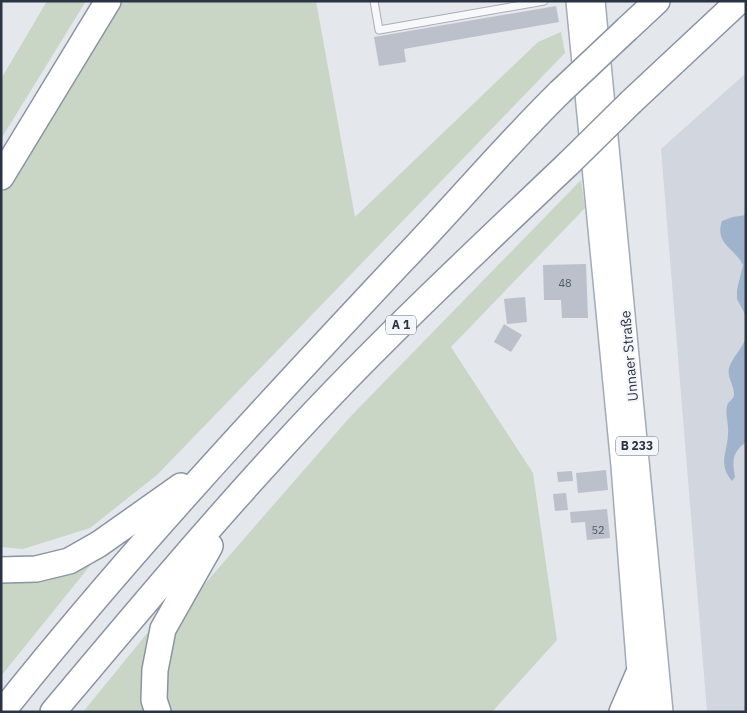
<svg xmlns="http://www.w3.org/2000/svg" width="747" height="713" font-family="'IBM Plex Sans',sans-serif">
  <style>
    .built { fill: #d2d6de }
    .green { fill: #c9d6c5 }
    .water { fill: #9fb4cc }
    .building { fill: #bbc0ca }
    .lines { fill: none; stroke-linecap: round; stroke-linejoin: round }
    .service-casing { stroke: #a9aeb7; stroke-width: 9 }
    .primary-casing { stroke: #a3abb8; stroke-width: 24 }
    .motorway-casing { stroke: #8b94a3; stroke-width: 28 }
    .service { stroke: #f7f8fa; stroke-width: 7 }
    .primary { stroke: #fff; stroke-width: 21 }
    .motorway { stroke: #fff; stroke-width: 25 }
    .motorway-bridge-casing { stroke: #8b94a3; stroke-width: 28; stroke-linecap: butt }
    .motorway-bridge { stroke: #fff; stroke-width: 25 }
    .labels { text-anchor: middle; stroke-width: 4.5; stroke-linejoin: round; paint-order: stroke }
    .number-label { font-size: 11px; fill: #4f5766 }
    .shield { fill: #f4f6f9; stroke: #676e7b; stroke-width: 1 }
    .shield-label { font-size: 12px; font-weight: bold; fill: #2b3445 }
    .street-label { font-size: 14px; fill: #2b3445; stroke: #f4f6f9 }
  </style>
  <rect width="100%" height="100%" fill="#e4e7ec"/>
  <path class="built" d="M746,73v639h-39l-46,-563z"/>
  <path class="green" d="M47,1h39l-85,138v-60z
    M120,1h196l39,216 183,-175 23,-10 4,21 -408,422 -67,53 -67,21 -22,-2v-353z
    M581,180l4,28 -134,139 82,126 24,167 -65,72h-325l-1,-3 1,-58 29,-57 154,-177z
    M88,558l5,4 -92,114v-101z
    M149,631l3,3 -4,78h-65z"/>
  <path class="water" d="M746,215v101l-9,-17v-9l6,-25c-8,-17 -29,-21 -21,-44l11,-4z
    M746,337v105c-14,11 -14,18 -11,35l-3,4c-15,-18 -4,-29 -4,-48 1,-8 -3,-18 -1,-27 1,-5 7,-6 7,-12 0,-9 -7,-16 -5,-26 4,-12 14,-20 17,-31z"/>
  <path class="building" d="M556,6l3,16 -155,27 2,13 -27,4 -5,-29z
    M586,264l2,54h-26l-1,-18h-17l-1,-35z
    M525,297l2,25 -20,2 -3,-25z
    M504,324l18,11 -11,17 -17,-10z
    M606,470l2,20 -30,3 -2,-20z
    M572,471l1,10 -15,1 -1,-10z
    M566,493l2,17 -13,1 -2,-17z
    M607,509l3,29 -23,2 -2,-18 -14,1 -1,-11z"/>
  <g class="lines">
    <defs>
      <path id="service" d="M374,1l5,29 165,-29"/>
      <path id="primary" d="M577,1l45,465 19,246
        M594,1l68,711"/>
      <path id="motorway" d="M627,29l30,-28
        M631,102l108,-101
        M1,177l107,-176
        M1,570l35,-1 33,-8 30,-17 82,-58
        M2,712c125,-157 261,-303 398,-449 54,-56 104,-116 160,-171
        M53,712c90,-107 180,-215 277,-316 77,-80 158,-156 239,-233
        M158,712l-4,-12 1,-30 8,-41 47,-83
        M622,712l16,-37"/>
    </defs>
    <use href="#service" class="service-casing"/>
    <use href="#primary" class="primary-casing"/>
    <use href="#motorway" class="motorway-casing"/>
    <use href="#service" class="service"/>
    <use href="#primary" class="primary"/>
    <use href="#motorway" class="motorway"/>
    <defs>
      <path id="motorway-bridge" d="M560,92l67,-63
        M569,163l62,-61"/>
    </defs>
    <use href="#motorway-bridge" class="motorway-bridge-casing"/>
    <use href="#motorway-bridge" class="motorway-bridge"/>
  </g>
  <g class="labels">
    <g class="number-label">
      <text x="565" y="287">48</text>
      <text x="598" y="534">52</text>
    </g>
    <g class="shield">
      <rect x="386" y="315.5" width="30" height="19" rx="4"/>
      <rect x="616" y="436.5" width="42" height="19" rx="4"/>
    </g>
    <g class="shield-label">
      <text x="401" y="329">A 1</text>
      <text x="637" y="450">B 233</text>
    </g>
    <g class="street-label">
      <text transform="translate(629 356) rotate(-95)" y="5">Unnaer Straße</text>
    </g>
  </g>
  <rect width="747" height="713" fill="none" stroke="#2b3445" stroke-width="5"/>
</svg>
